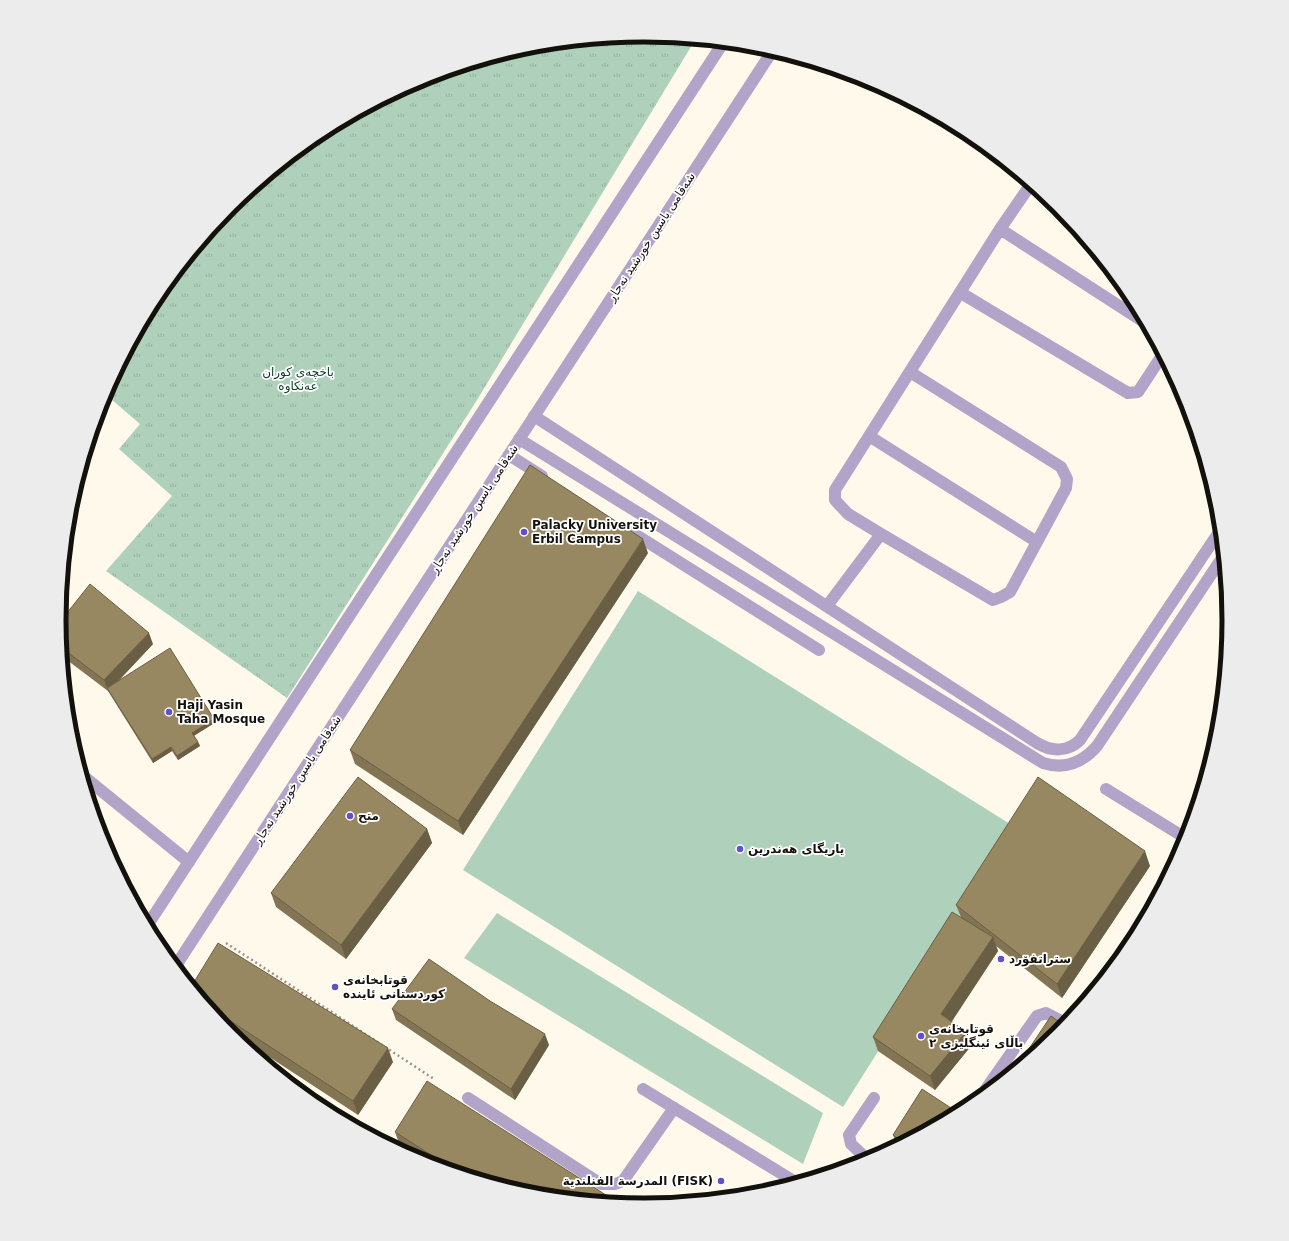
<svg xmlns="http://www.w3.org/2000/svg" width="1289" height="1241" font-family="'DejaVu Sans',Cairo,sans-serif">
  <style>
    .grass { fill: url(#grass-tufts) }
    .garden { fill: #afd0bb }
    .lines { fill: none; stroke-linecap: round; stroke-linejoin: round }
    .path { stroke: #9a968d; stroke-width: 2.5; stroke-dasharray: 2 3; stroke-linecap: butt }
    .service { stroke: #b2a4c8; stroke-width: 12 }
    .minor { stroke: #b2a4c8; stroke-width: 12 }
    .tertiary { stroke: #b2a4c8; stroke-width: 12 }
    .wall { fill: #837553 }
    .shaded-wall { fill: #6a5f44 }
    .building { fill: #988861; stroke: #6a5f44 }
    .poi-dot { fill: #6150c9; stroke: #fff; stroke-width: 1.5 }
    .labels { text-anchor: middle; stroke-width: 3.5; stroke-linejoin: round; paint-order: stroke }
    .street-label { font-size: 12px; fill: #13110c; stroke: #fff }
    .park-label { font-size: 12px; fill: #0d4127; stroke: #fff }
    .poi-label { font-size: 12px; font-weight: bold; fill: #13110c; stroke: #fff; text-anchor: start }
    .rim { fill: none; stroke: #13110c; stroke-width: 5 }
  </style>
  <defs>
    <pattern id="grass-tufts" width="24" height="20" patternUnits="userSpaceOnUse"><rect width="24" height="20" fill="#afd0bb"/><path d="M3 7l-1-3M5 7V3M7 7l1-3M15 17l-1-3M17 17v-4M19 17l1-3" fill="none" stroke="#96b2a0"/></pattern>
  </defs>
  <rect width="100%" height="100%" fill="#fff9ec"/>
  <path class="grass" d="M645,35l50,5 -218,360 -190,298 -181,-127 66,-75 -53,-47 21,-25 -35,-30 53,-99 73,-89 88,-72 102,-55 109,-33z"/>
  <path class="garden" d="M638,591l380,238 -175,278 -380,-237z
    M497,913l326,200 -20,51 -339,-206z"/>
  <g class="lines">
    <path class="path" d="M226,943l208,136"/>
    <path class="service" d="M1000,229l147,95
      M961,293l167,100 10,-1 25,-38
      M869,436l168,106
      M509,455l33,21
      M630,531l189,119
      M881,534l112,66 8,-3 9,-5 56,-104 1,-9 -6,-12 -151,-95
      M827,606l54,-72 -33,-20 -13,-14v-10l165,-261 31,-45
      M468,1098l133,86h14l8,-3 51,-73
      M869,1161l-18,-17 -2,-9 25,-37"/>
    <path class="minor" d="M534,416l503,327c15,9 31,9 43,-3l141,-211
      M519,439l524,324c22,7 40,-1 54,-17l127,-191
      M82,775l107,87
      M1106,789l81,50
      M643,1089l154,94
      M979,1099l58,-83 9,-3 21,11"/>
    <path class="tertiary" d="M147,926l576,-883
      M175,967l598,-917"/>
  </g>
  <path class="wall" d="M648,553l-185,282 -108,-71 -5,-14z
    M59,623l94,21 -34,36 97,42 -22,14 4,6 2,4 -22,14 -6,-9 -19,12 -45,-72 -45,-34z
    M427,829l5,14 -86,116 -70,-52 -5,-14z
    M1150,866l-88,132 -66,-52 2,5 -47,70 20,25 -36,44 -57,-39 -5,-14 88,-120 -5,-12z
    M191,987l202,75 -35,53 -133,-87z
    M392,1009l157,36 -34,55 -119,-80z
    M954,1116l-54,29 -4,-3 -3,-7z
    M395,1132l135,63 -101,-31 -29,-18z"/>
  <path class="shaded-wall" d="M643,539l5,14 -185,282 -5,-14z
    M149,633l4,11 -44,47 -2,-3 -3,-8z
    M214,719l2,3 -23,14 -1,-3z
    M198,742l2,4 -22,14 -1,-4z
    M171,747l1,4 -19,12 -1,-4z
    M427,829l5,14 -86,116 -5,-14z
    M1145,851l5,15 -88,132 -5,-14z
    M993,937l5,14 -51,78 -6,-15z
    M966,1032l5,14 -36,44 -5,-14z
    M545,1034l4,11 -34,55 -4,-11z
    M388,1048l5,14 -35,53 -5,-14z
    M951,1108l2,8 -12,7z"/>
  <path class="building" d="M530,465l113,74 -185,282 -108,-71z
    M90,584l59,49 -45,47 -42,-32 -3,-25z
    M170,648l44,71 -22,14 6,9 -21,14 -6,-9 -19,12 -45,-71z
    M358,777l69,52 -86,116 -70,-52z
    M1038,777l107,74 -88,133 -101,-79z
    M952,912l41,25 -52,77 25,18 -36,44 -57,-39z
    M218,943l170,105 -35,53 -147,-96 -15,-18z
    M429,959l61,42 55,33 -34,55 -119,-80z
    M1051,1016l14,10 -7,9 -44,36z
    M427,1081l193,123 -90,-9 -69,-21 -66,-42z
    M922,1089l29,19 -10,15 -37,20 -11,-8z"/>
  <g class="poi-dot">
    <circle cx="524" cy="532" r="4"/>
    <circle cx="169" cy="712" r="4"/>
    <circle cx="350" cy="816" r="4"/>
    <circle cx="740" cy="849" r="4"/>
    <circle cx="1001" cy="959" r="4"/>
    <circle cx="335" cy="987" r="4"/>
    <circle cx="921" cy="1036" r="4"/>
    <circle cx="721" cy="1181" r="4"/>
  </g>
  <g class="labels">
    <g class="street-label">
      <text transform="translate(651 237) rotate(-57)" y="4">شەقامی یاسین خورشید نەجاڕ</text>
      <text transform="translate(474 509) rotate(-57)" y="4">شەقامی یاسین خورشید نەجاڕ</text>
      <text transform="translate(297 780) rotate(-57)" y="4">شەقامی یاسین خورشید نەجاڕ</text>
    </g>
    <g class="park-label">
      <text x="298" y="376">باخچەی کوران<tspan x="298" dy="14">عەنکاوە</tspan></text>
    </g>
    <g class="poi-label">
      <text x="532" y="529">Palacky University<tspan x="532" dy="14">Erbil Campus</tspan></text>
      <text x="177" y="709">Haji Yasin<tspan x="177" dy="14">Taha Mosque</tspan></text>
      <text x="358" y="820">متح</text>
      <text x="748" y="853">یاریگای هەندرین</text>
      <text x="1009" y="963">ستراتفۆرد</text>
      <text x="343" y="984">قوتابخانەی<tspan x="343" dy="14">کوردستانی ئایندە</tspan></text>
      <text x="929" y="1033">قوتابخانەی<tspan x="929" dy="14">باڵای ئینگلیزی ۲</tspan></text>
      <text x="713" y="1185" text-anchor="end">المدرسة الفنلندية (FISK)</text>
    </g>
  </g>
  <path d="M0 0H1289V1241H0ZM66 620a578 578 0 1 1 1156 0a578 578 0 1 1-1156 0Z" fill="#ececec" fill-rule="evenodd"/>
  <path class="rim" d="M66 620a578 578 0 1 1 1156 0a578 578 0 1 1-1156 0Z"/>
</svg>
